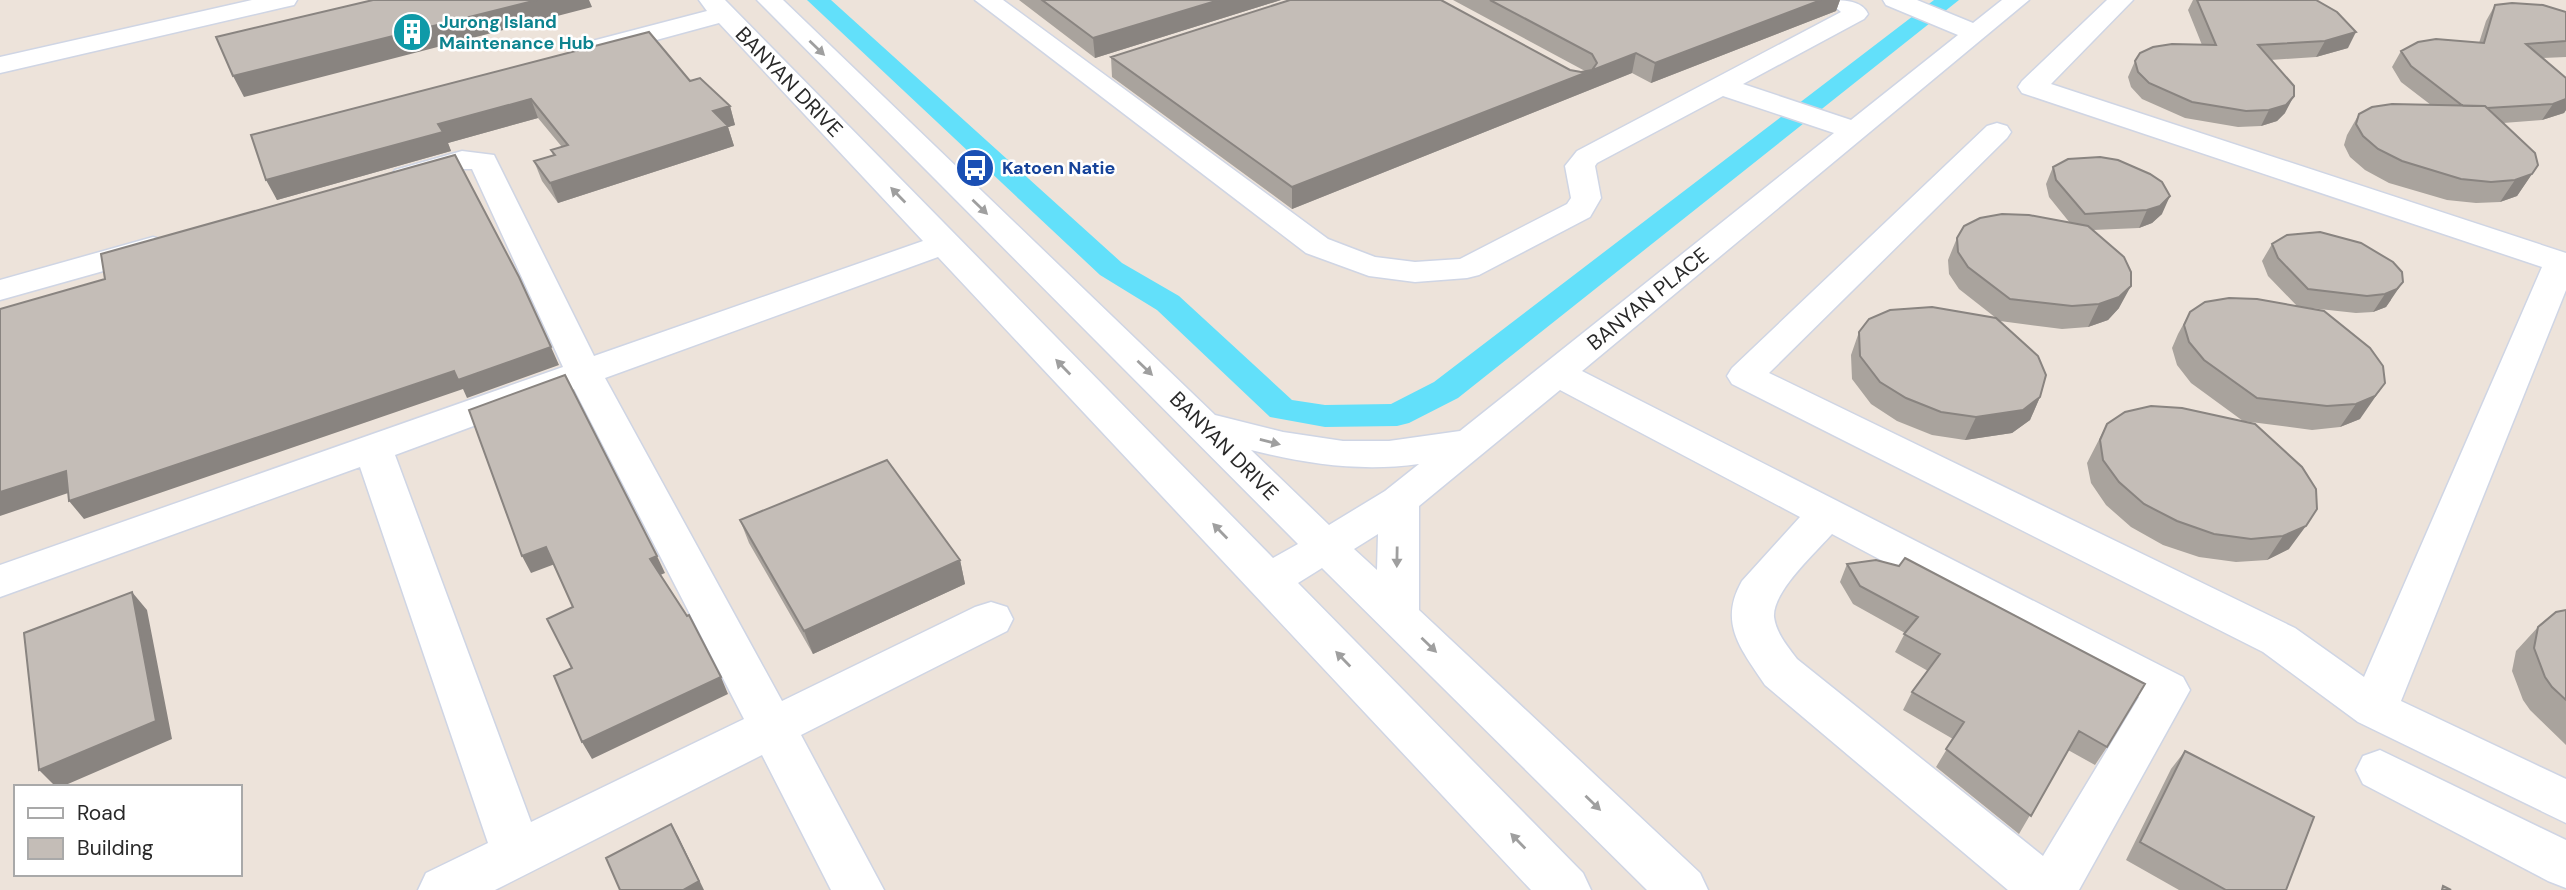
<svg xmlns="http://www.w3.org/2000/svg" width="2566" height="890" font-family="'DM Sans',sans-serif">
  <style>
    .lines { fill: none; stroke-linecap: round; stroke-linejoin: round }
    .canal { fill: #62e0fa; fill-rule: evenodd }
    .minor-casing { stroke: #cfd5e4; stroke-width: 3 }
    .minor { fill: #fff; fill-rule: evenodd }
    .wall { fill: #a9a39d }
    .shaded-wall { fill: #898480 }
    .building { fill: #c4bdb7; stroke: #898480; stroke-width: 2 }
    .oneway { fill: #9f9f9f }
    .labels { text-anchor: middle; stroke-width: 5; stroke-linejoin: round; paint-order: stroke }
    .far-culture-label { font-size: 18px; font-weight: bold; fill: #0d838f; stroke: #fff; text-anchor: start }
    .far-transit-label { font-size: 18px; font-weight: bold; fill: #164399; stroke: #fff; text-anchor: start }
    .street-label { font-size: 21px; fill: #292929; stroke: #fff }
  </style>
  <rect width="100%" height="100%" fill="#ede3da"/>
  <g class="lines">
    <path class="canal" d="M807,0h24l291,263 57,33 113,104 33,5 66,-1 43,-22 500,-382h25l-501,398 -49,25 -12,3 -72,1 -55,-10 -113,-107 -57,-35z"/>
    <defs>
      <path id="minor" d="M252,0h45l-3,5 -9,2 -285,66v-16z
        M699,0h26l548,558 25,-14 -541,-544h26l432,415 68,17 60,9h46l71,-10 374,-298 -111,-37 -126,67 -2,3 6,32 -11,19 -111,58 -12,3 -52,4 -46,-6 -63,-23 -331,-253h28l325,239 47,18 40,5 45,-3 107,-55 4,-6 -6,-32 12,-15 264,-139 -14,-12c16,0 35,0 41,14l-4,5 -121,65 108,36 107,-85 -72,-30 -3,-5h34l56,23 29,-23h27l-447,371 601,306 7,13 -111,200h-71l-243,-205c-24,-36 -47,-62 -23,-104l58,-64 -240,-127 -141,116v104l281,263 8,17h-61l-325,-322 -24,15 285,290 8,17h-60l-593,-633 -333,121 177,323 193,-94 16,-5 16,5 6,12 -6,12 -206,104 83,155h-53l-69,-135 -267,135h-77l8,-17 62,-30 -128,-376 -360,130v-32l563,-198 -91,-198h-9l-57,16 -11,-3 -4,-6 4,-6 67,-19 32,4 100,201 329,-115 -204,-218 -118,32 -9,-2 -4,-6 4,-6 115,-30zM574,389l170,330 -213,103 -136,-367zM1251,450c55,14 110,22 168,14l-34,27 -56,34zM1378,534l-1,36 -23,-21zM1832,534l307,163 -96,159 -246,-197c-9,-12 -21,-26 -23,-42 -2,-25 42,-65 58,-83z
        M2107,0h26l-82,84 515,169v37l-165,411 165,78v44l-208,-101 -95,-70 -531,-268 -5,-8 5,-8 255,-242 10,-3 10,3 4,6 -4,6 -238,235 526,255 69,49 178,-410 -520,-174 -4,-6 4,-6z
        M153,237l11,3 5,7 -5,7 -164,46v-20z
        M2380,750l186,90v48l-18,-7 -185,-97 -7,-14 7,-14z"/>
    </defs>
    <use href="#minor" class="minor-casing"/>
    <use href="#minor" class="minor"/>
  </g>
  <path class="wall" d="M1019,0h262l-186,58z
    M1453,0h387l-4,11 -185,72 -19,-10 -340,136 -180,-132 -1,-20 459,13 11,2 4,-1z
    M2193,0h123l32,48 -32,9 -46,3 15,53 -8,8 -16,5 -23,1 -53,-9 -43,-19 -11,-12 -3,-10 7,-16 67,-16 -14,-35z
    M2495,5l71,7v45l-23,1 23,20v32l-2,3 -22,7 -39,3 35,42 -21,31 -17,6 -24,1 -29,-3 -58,-17 -24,-13 -15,-13 -6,-12 3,-10 12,-21 72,-9 -30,-23 -9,-15 9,-16 78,-8 7,-22z
    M690,81l40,25 5,19 -7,2 6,19 -176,57 -16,-22 -8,-20 19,-6 -2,-5 11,-3 -24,-29 -90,25 3,8 -174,49 -26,-65z
    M2053,167l109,47 -10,9 -13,5 -46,2 26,78 -11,12 -20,7 -26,2 -62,-8 40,76 -10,23 -18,13 -47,7 -33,-5 -35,-14 -26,-17 -19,-25 -1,-24 8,-23 137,-14 -37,-29 -10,-15 -1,-14 9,-22 113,-15 -21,-26 -3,-13z
    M2320,232l71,68 -5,7 -13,5 -17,1 -55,-6 69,41 -10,71 -20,8 -28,3 -69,-9 -52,-38 -14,-18 -5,-17 6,-14 12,-22 107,-6 -29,-30 -6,-15 10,-17z
    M2107,424h148l34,125 -22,11 -31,2 -37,-5 -36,-12 -32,-18 -25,-22 -15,-22 -4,-20z
    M740,520l220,40 5,24 -152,70 -64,-111z
    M1847,564l260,183 -12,18 -27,-15 -49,84 -83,-67 17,-28 -50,-29 9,-18 16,-21 -33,-19 10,-19 -52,-29 -13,-22z
    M2566,610v135l-36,-35 -7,-10 -11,-29 4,-20 22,-24z
    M2185,751l101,139h-107l-53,-30 45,-91z"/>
  <path class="shaded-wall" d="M537,0h52l3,7 -348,90 -11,-21z
    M1219,0h62l-186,58 -2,-20z
    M1821,0h19l-4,11 -185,72 4,-20z
    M2356,32l-8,16 -32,9 9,-16z
    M1636,53l-4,20 -340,136v-22z
    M2294,96l-9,17 -8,8 -16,5 8,-16z
    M531,99l7,19 -90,25 3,8 -174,49 -11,-20 172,-56z
    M2566,99v11l-2,3 -22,7 11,-16z
    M730,106l5,19 -7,2 6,19 -176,57 -8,-20 163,-72z
    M2532,174l-15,22 -17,6 15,-22z
    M2170,196l-8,18 -10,9 -13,5 8,-18z
    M2403,282l-17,25 -13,5 12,-18z
    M2131,286l-12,22 -11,12 -20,7 11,-23z
    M551,347l8,18 -92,33 -4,-9 -379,130 -15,-18 385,-130z
    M2385,383l-25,36 -20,8 16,-23z
    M2040,397l-10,23 -18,13 -47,7 11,-23z
    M66,471l14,18 -80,27v-24z
    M2306,526l-17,23 -22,11 16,-24z
    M546,547l9,17 -24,9 -9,-17z
    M657,556l8,17 -7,3 -8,-17z
    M960,560l5,24 -152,70 -9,-23z
    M132,592l15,18 25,129 -111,48h-5l-17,-17z
    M721,677l7,17 -136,65 -10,-17z
    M671,824l7,12 26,54h-21z"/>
  <path class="building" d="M373,0h164l-304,76 -17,-39z
    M1042,0h177l-126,38z
    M1290,0h151l129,70 11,2 11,-2 5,-7 -5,-9 -102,-54h331l-166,63 -19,-10 -344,134 -181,-130z
    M2197,0h119l21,12 19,20 -31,9 -67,4 36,41v10l-8,9 -17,5 -23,1 -54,-9 -43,-19 -11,-11 -3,-11 5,-8 13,-6 19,-3 44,1z
    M2512,3l31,2 23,7v29l-40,3 40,34v21l-13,5 -66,4 -2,-2h-22l-52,-40 -10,-15 17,-9 18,-3 48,4 11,-38z
    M649,32l41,49 10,-3 30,28 -17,5 15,15 -178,57 -16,-22 21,-6 -4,-5 17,-5 -37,-46 -93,25 5,8 -177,48 -15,-45z
    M2392,104l93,2 50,47 3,12 -6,9 -17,6 -24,2 -30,-3 -59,-18 -24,-12 -15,-13 -7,-12 3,-10 13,-7z
    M455,155l64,122 32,70 -93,33 -4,-9 -385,130 -3,-30 -66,21v-183l105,-30 -4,-25z
    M2100,157l18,3 32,14 12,8 8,14 -10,10 -13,4 -62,4 -29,-34 -3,-13 15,-8z
    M2002,214l27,1 59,11 36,31 7,15v14l-12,11 -20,7 -27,2 -62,-7 -42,-32 -10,-15 -1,-14 7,-12 16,-8z
    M2320,232l41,11 32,19 9,10 1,10 -6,7 -12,5 -18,2 -59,-7 -30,-31 -6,-14 15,-9z
    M2229,298l28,1 67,12 46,37 13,18 2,17 -10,13 -19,8 -29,2 -70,-8 -53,-38 -15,-18 -5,-17 6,-13 15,-10z
    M1932,307l64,11 42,38 8,19 -6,22 -17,13 -47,7 -35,-5 -35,-14 -26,-16 -20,-26 -1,-24 10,-13 21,-9z
    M565,375l92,181 -7,3 37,57 2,-1 32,62 -139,65 -28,-66 18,-8 -25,-49 26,-12 -27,-60 -24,9 -53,-146z
    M2151,406l31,2 73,16 47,43 14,22 1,20 -11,17 -23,10 -32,3 -37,-5 -37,-13 -33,-17 -25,-22 -16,-22 -3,-20 7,-16 18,-12z
    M887,460l73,100 -156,71 -64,-111z
    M1905,558l240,126 -38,63 -28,-16 -48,85 -85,-67 18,-27 -52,-30 28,-38 -36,-20 14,-17 -58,-31 -13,-22 29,-4 23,6z
    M132,592l24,129 -117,49 -15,-137z
    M2566,610v90l-14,-13 -7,-10 -11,-29 4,-21 18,-15z
    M2185,751l129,66 -28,73h-60l-86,-48z
    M671,824l28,57 -16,9h-63l-14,-32z
    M2443,886l8,4h-9z"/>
  <defs><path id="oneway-solid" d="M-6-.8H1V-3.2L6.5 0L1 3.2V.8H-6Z" transform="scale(1.75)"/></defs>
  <g class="oneway">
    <use href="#oneway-solid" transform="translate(817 48) rotate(44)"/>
    <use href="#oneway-solid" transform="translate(898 195) rotate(-134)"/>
    <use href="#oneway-solid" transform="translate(980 207) rotate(44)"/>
    <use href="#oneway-solid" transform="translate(1063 367) rotate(-134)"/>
    <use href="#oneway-solid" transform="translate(1145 368) rotate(44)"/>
    <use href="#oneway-solid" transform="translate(1270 442) rotate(14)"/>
    <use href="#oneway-solid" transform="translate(1220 531) rotate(-134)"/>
    <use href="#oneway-solid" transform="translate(1397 557) rotate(91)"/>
    <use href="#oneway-solid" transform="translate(1429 645) rotate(44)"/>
    <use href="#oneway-solid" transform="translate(1343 659) rotate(-134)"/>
    <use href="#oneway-solid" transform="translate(1593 803) rotate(44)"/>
    <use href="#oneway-solid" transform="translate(1518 841) rotate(-134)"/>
  </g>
  <defs>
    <symbol id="building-disc" viewBox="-11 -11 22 22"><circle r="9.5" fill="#0f9aa8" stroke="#fff"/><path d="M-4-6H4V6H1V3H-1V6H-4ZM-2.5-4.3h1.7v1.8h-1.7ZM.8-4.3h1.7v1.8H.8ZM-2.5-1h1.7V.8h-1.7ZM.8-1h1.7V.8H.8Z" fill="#fff"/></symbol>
    <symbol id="bus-disc" viewBox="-11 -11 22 22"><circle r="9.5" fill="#1a4fb4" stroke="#fff"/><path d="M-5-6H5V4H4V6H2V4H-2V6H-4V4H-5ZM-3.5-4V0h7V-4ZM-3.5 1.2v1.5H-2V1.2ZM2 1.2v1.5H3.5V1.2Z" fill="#fff"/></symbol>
  </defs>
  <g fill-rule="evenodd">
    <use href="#building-disc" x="390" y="10" width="44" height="44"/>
    <use href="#bus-disc" x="953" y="146" width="44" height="44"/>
  </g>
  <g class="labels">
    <g class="far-culture-label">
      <text x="439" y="28">Jurong Island<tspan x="439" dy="21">Maintenance Hub</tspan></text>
    </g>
    <g class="far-transit-label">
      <text x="1002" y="174">Katoen Natie</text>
    </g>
    <g class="street-label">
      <text transform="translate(789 82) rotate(46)" y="7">BANYAN DRIVE</text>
      <text transform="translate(1648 299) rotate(-39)" y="7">BANYAN PLACE</text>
      <text transform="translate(1224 446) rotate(45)" y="7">BANYAN DRIVE</text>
    </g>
  </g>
  <rect x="14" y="785" width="228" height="91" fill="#ffffff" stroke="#a9a9a9" stroke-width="2"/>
  <rect x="28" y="808" width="35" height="10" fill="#ffffff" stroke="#a9a9a9" stroke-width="2"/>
  <text x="77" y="820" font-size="21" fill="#292929">Road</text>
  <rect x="28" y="838" width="35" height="21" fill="#c4bdb7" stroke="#a9a9a9" stroke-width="2"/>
  <text x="77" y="855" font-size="21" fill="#292929">Building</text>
</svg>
